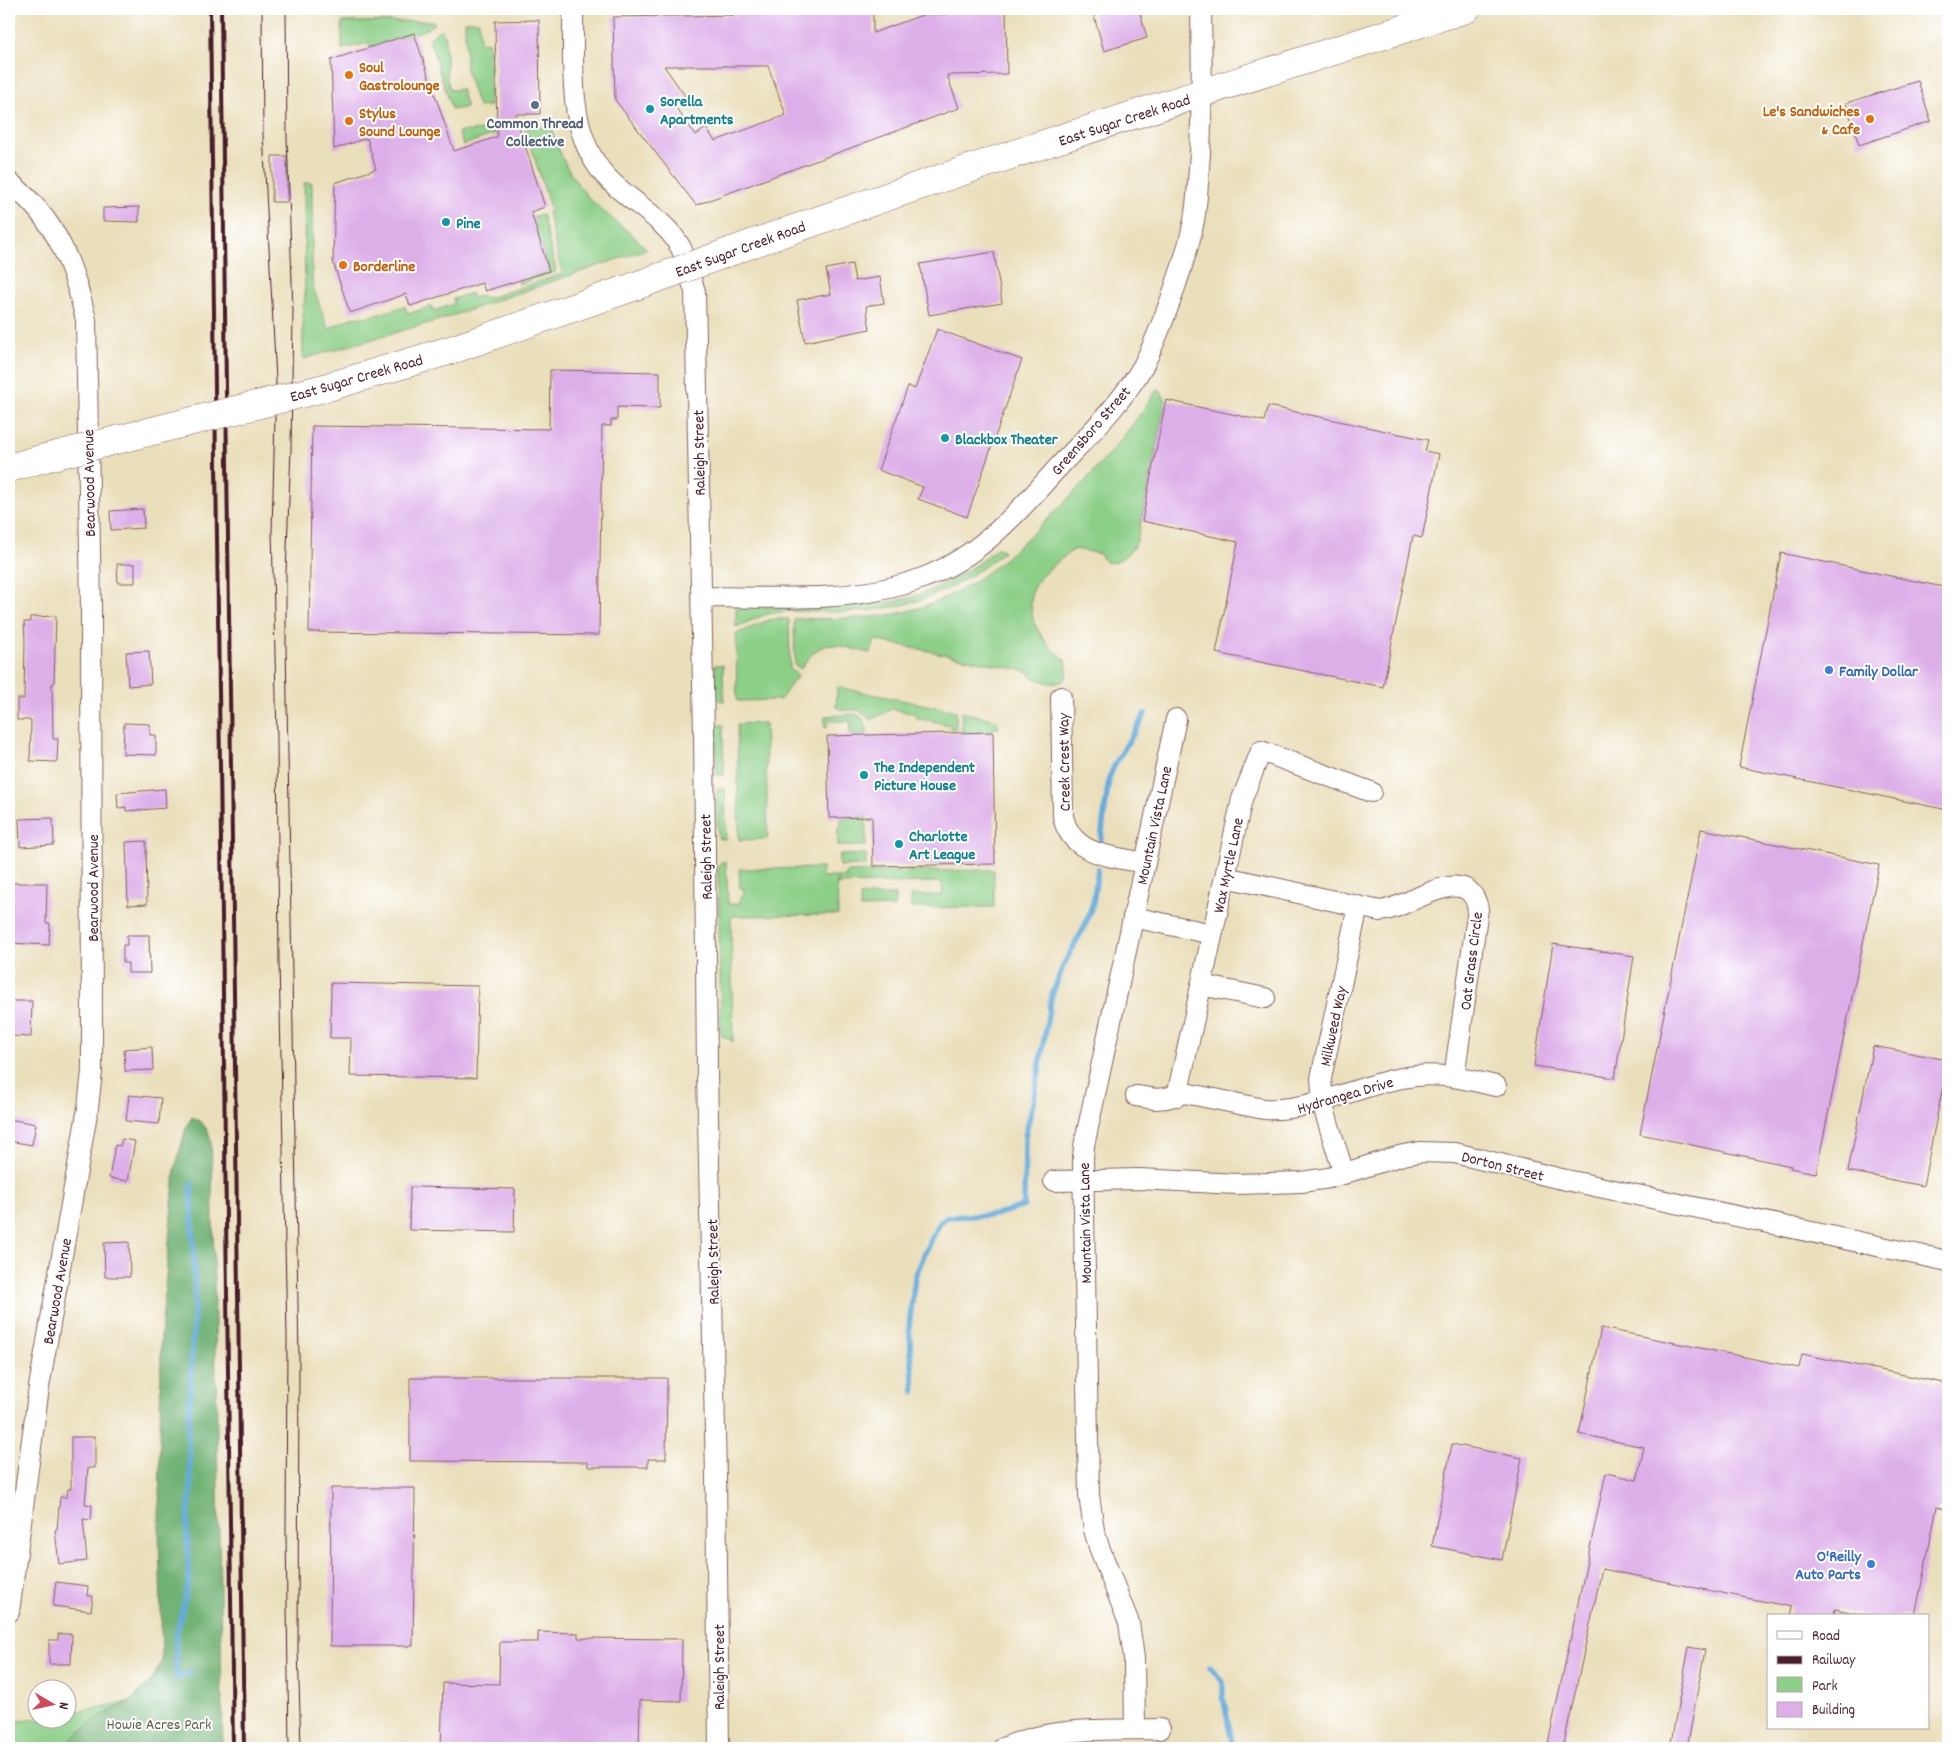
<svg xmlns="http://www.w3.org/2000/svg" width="1957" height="1757" font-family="Dekko,sans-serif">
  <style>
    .green { fill: #8ccf87; stroke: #6b7759 }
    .forest { fill: #71b274; stroke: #5e6850 }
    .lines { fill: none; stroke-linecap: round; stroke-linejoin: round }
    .stream { stroke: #65abdb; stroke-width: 5.5 }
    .building { fill: #ddafe9; fill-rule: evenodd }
    .street-casing { stroke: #82625d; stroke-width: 22 }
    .primary-casing { stroke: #82625d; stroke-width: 29 }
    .street { stroke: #fff; stroke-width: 20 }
    .primary { stroke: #fff; stroke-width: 28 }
    .tram { stroke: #4a1f2b; stroke-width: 1 }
    .rail { stroke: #4a1f2b; stroke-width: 4 }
    .primary-bridge-casing { stroke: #82625d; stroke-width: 29; stroke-linecap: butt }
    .primary-bridge { stroke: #fff; stroke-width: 28 }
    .food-dot { fill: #e8710a; stroke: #fff; stroke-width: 2 }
    .service-dot { fill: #5c6f8a; stroke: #fff; stroke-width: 2 }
    .culture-dot { fill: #0f9aa8; stroke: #fff; stroke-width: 2 }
    .shop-dot { fill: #3f7fe0; stroke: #fff; stroke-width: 2 }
    .labels { text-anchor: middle; stroke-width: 4; stroke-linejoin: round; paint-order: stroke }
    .food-label { font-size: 16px; font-weight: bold; fill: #c56008; stroke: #fff; text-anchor: start }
    .culture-label { font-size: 16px; font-weight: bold; fill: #0d838f; stroke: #fff; text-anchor: start }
    .street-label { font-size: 16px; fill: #4a1f2b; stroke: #fff }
    .service-label { font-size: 16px; font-weight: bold; fill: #4e5e75; stroke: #fff }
    .shop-label { font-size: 16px; font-weight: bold; fill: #366cbe; stroke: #fff; text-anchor: start }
    .park-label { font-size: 16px; fill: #615d4b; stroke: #fff }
  </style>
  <rect width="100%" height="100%" fill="#fff"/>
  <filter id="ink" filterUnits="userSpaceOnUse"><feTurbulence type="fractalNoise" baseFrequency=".02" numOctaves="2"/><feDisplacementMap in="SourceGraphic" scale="10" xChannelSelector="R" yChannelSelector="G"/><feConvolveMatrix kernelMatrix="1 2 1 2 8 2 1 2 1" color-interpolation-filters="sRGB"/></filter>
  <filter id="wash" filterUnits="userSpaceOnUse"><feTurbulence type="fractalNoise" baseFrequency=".0096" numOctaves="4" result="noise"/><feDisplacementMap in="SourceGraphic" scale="20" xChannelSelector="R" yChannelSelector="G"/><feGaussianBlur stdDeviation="1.12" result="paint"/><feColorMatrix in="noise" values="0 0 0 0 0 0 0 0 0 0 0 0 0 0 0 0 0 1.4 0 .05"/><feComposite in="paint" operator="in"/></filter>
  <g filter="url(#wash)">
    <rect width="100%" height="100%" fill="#eadfbb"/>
    <path class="green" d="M433,21l2,2 -10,7 -54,17 -2,-4 -27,6v-27z
      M465,21h14l1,19 3,3 6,-1 1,64 -12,1 -12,-37z
      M440,29l5,5 2,44 3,12 11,-1 6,18 -15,3 -23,-71z
      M525,127h26c10,33 25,62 52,84 15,13 31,24 44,38l-201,69 -143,41v-55l2,-1 -1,-120h8v101l16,45 23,-11 21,-2 33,-10 3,8 24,-8 1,5 21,-7 -1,-5 18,-6 2,5 4,-2 12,2 73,-24 -14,-62 3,-1z
      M507,128v2l-44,15 -5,-13z
      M542,214l14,56 -1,2 -36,12 -1,-3 31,-11 -17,-53z
      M1158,388l8,12 -29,141 -7,11 -15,11 -10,-1 -5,-8 -25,-5c-11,7 -38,28 -42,40 -4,12 -2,31 5,41 4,7 9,14 14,19 4,3 9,6 12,10 3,4 4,10 3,15 -5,17 -25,6 -36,3v-5l-156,-32 -3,10 -2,3c-34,-7 -48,-19 -69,16l-6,-4 -1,-46c43,-1 86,2 128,-12 47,-15 80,-45 115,-78 45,-42 87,-88 121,-141z
      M997,548l4,1 3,2c-50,43 -99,60 -164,61 -23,0 -50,-3 -72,2 -11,3 -21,9 -32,13v-19c30,-1 61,-2 92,-3 23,0 46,1 68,-4 39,-9 71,-27 101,-53z
      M778,619h11l1,48 1,3 7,5 -18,25 -43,1 -1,-67 33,-14z
      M715,665h8l1,36h-4l-5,-4z
      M837,687l119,24v18h-6v-4l-34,-7v-4l-24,-5 -21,11 -12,-10h-17l-6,-3z
      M961,712l35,8 3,8h-6v4l-31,1z
      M854,714c11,3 13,10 13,21l-17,1v-15h-22l-1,7 -3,-1 1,-11z
      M765,723l3,115 -1,1 -28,1 -2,-116z
      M718,725h5l1,50h-7l-1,-47z
      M725,788l1,52 -8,-2 -1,-49z
      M866,817v29h-28v-19h3v-9z
      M866,854v12h-27v-11z
      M721,862h5l2,42h12v-7l3,-1 1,-8h-4l-1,-19 83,-1v9h15l1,38 -107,1 2,126 -12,-7 -3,-168z
      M994,870v37l-83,1v-13h32l-1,-13 -104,2v-7h8v-5z
      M895,895v12l-35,1v-12z
      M189,1691l2,57h-182v-25l28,-5 1,2h30v-7z"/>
    <path class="forest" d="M192,1117c22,10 19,27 20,48l11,583h-162l34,-29 34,-17 23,-22 10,-19 -3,-131 2,-194 14,-167 11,-41z"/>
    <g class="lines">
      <path class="stream" d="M1101,839l8,-61 6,-14 30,-50
        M191,1183l4,112 -7,141 3,55 -4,34 2,54 -13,58v41l15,-5
        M914,1392l-5,-66 6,-49 13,-31 12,-23 7,-6 47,-2 30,-9 1,-70 9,-37 17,-101 12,-32 22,-41 8,-22 5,-34
        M1210,1667l13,15v14l10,52"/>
    </g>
    <g id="blocks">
      <path class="building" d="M806,9h53v4h14v20l52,-19h24v-5h57l1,65 -60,1 12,33 -263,97 -81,-105 -2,-83 193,-3zM664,66h104l18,49 -71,26 -9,-13 -10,7 -23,-31 12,-8z
        M1092,9h47l8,29 -43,13z
        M539,20l1,94h-25l30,93 -14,5 18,59 -64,20 -3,-8 -72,23 -4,-12 -56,19 -17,-51 2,-79 41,-14 -9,-31 -33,11 -3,-89 83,-27 40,118 43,-14 -2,-116z
        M1918,81l13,40 -72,24 -13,-42z
        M272,156h15v46h-15z
        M139,207v15l-36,-1v-13z
        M994,252l8,51 -73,12 -9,-51z
        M852,264l3,17 25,-4 4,26 -18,3 4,23 -65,13 -8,-42 34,-6 -5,-25z
        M937,329l85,31 -55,157 -49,-18 5,-12 -45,-17 30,-84 7,3z
        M550,370l110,2v36l-43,-1v13h-6v6h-9l-3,209 -290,-3 3,-206 237,3z
        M1166,400l98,21 4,-15 160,34 -3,11 14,3 -17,84 -9,-2 -30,151 -167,-34 22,-111 -96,-21z
        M143,509l1,19 -33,2 -1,-19z
        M1781,553l167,35v222l-209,-43z
        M117,564h18v19h-17z
        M56,616l-2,68h-2l1,55h5l-1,23 -27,-1 1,-41h-14v-21h7l1,-59 -1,-18h6v-5z
        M149,651l2,33 -23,2 -2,-34z
        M124,723l26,1v11h6v20l-33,-1z
        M993,732l2,132 -122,2 -1,-49 -43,1 -2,-82z
        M165,789l1,19 -40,3v-4l-8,1 -1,-15z
        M53,818l1,27 -34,2 -1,-28z
        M1701,829l178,36 -63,308 -26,-5 1,-2 -151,-32z
        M146,841l1,63 -19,1 -2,-63z
        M9,883h38l-1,40h4l-1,22 -40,-2z
        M127,935h22l1,38h-22v-10h-5v-18h4z
        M1553,944l81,12 -19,122 -81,-12z
        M331,983l147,3 -2,92 -126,-2 1,-38h-21z
        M9,1001h23l-1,36 -22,-1z
        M1873,1046l75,14 -25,126 -75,-15z
        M152,1047l1,23 -28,1 -1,-22z
        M129,1095l32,3 -2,26 -33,-3z
        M9,1119l27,5 -4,21 -23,-4z
        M122,1139l13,2 -7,40 -19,-3 6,-33 5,1z
        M410,1187l105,2 -1,43 -105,-2z
        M129,1242l1,35h-25l-1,-34z
        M1601,1328l198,40 3,-14 146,30v104l-4,21 -7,-2 -22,109h-45l-35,-7 -1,7h-44l2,-9 -190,-38 -39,179h-16l59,-275 31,7 7,-33 -65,-13z
        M410,1378h257l-1,81h-18v8h-60v-5l-178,-1z
        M71,1437h24v31h-7l-3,36 7,1 -1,15 -8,-1 4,42 -28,3 -4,-34 2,-1 3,-32h7l1,-8h3z
        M1452,1444l70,14 -20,102 -70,-14z
        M331,1488h84l-2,158h-83z
        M56,1582l32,4 -1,10h6l-2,15 -38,-5z
        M538,1632l40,1v5l104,1 -1,62 -41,-1 -1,48h-198l2,-65 56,1 1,-42h38z
        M58,1634h14l-1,30h-22v-24h9z
        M1689,1647l16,3 -18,98h-17z"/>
    </g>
  </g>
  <g filter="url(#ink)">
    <use href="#blocks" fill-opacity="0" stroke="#82625d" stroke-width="1"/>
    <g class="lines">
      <defs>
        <path id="street" d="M573,9c1,51 -6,112 24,156 21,32 66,49 84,83 6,13 9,30 14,43l9,443 3,340 9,401 3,273
          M9,182c47,37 64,81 77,138l5,287 1,431v33l-4,37 -49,279 -30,225
          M701,597c72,0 150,7 219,-18 56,-20 95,-63 133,-106 31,-34 67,-67 90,-107 11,-21 20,-45 28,-67 8,-24 17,-48 22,-74 5,-23 5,-48 7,-72 2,-48 2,-96 1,-144
          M1061,697l2,119c8,40 49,40 82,47
          M1225,877l155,34c29,-2 88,-53 98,-2l-24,168
          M1133,917l79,17
          M1201,985l64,13
          M1136,1096l20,3 10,-1 19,-5 79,16c53,3 100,-28 152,-33 28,-3 54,4 80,10
          M1177,1096l65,-297 19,-48 110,41
          M1344,1174l-21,-68 -2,-28 37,-172
          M1054,1181l85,-2 98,5 64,-2 28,-4 74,-23 17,-3 35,1 102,25 391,83
          M1135,1729l-1,-71 -5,-35 -30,-76 -5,-17 -5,-35 -6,-337 1,-12 92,-427
          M1003,1748c52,-22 102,-18 157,-19"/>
        <path id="primary" d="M732,251c242,-87 488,-164 734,-242
          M9,468l36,-10"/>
      </defs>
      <use href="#street" class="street-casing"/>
      <use href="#primary" class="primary-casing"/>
      <use href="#street" class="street"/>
      <use href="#primary" class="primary"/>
      <path class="tram" d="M262,9l1,125 13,246 -4,151 5,207 2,224 8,374 -1,198 3,214
        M286,9l1,128 6,175 -2,137 -5,124v72l13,714 -1,289 3,100"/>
      <path class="rail" d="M210,9l23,1739
        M221,9l23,1739"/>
      <defs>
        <path id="primary-bridge" d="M45,458l283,-71 126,-38 176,-61 102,-37"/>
      </defs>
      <use href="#primary-bridge" class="primary-bridge-casing"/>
      <use href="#primary-bridge" class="primary-bridge"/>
    </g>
  </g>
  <g class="food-dot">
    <circle cx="349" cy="75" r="5"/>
    <circle cx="1870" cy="119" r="5"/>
    <circle cx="349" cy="121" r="5"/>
    <circle cx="343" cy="265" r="5"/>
  </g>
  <circle class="service-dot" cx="535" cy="105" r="5"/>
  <g class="culture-dot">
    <circle cx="650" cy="109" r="5"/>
    <circle cx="446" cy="222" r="5"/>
    <circle cx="945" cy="438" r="5"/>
    <circle cx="864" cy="775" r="5"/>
    <circle cx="899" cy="844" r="5"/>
  </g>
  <g class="shop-dot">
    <circle cx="1829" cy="670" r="5"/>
    <circle cx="1871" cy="1564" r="5"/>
  </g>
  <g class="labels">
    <g class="food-label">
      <text x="359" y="72">Soul<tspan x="359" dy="18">Gastrolounge</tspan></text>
      <text x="1860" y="116" text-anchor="end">Le's Sandwiches<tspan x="1860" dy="18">&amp; Cafe</tspan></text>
      <text x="359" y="118">Stylus<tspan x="359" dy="18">Sound Lounge</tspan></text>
      <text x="353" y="271">Borderline</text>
    </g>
    <g class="culture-label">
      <text x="660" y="106">Sorella<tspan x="660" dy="18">Apartments</tspan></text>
      <text x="456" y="228">Pine</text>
      <text x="955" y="444">Blackbox Theater</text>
      <text x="874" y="772">The Independent<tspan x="874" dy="18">Picture House</tspan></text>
      <text x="909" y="841">Charlotte<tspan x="909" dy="18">Art League</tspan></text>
    </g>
    <g class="street-label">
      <text transform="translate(1124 119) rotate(-18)" y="6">East Sugar Creek Road</text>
      <text transform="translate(740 248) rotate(-20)" y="6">East Sugar Creek Road</text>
      <text transform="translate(356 377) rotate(-16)" y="6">East Sugar Creek Road</text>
      <text transform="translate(1090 430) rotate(-49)" y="6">Greensboro Street</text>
      <text transform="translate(698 453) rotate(-91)" y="6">Raleigh Street</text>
      <text transform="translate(88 483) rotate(-91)" y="6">Bearwood Avenue</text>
      <text transform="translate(1063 762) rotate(-91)" y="6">Creek Crest Way</text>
      <text transform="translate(1153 825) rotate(-78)" y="6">Mountain Vista Lane</text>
      <text transform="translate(705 857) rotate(-91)" y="6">Raleigh Street</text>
      <text transform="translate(1227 865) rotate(-78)" y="6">Wax Myrtle Lane</text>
      <text transform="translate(92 888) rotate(-90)" y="6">Bearwood Avenue</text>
      <text transform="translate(1470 961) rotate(-83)" y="6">Oat Grass Circle</text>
      <text transform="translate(1332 1026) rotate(-78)" y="6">Milkweed Way</text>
      <text transform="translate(1345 1094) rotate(-16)" y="6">Hydrangea Drive</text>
      <text transform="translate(1503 1165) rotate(14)" y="6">Dorton Street</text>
      <text transform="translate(1084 1223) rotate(-91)" y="6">Mountain Vista Lane</text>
      <text transform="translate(712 1262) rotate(-91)" y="6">Raleigh Street</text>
      <text transform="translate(56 1291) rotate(-80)" y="6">Bearwood Avenue</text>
      <text transform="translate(718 1667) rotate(-90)" y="6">Raleigh Street</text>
    </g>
    <g class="service-label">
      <text x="535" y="128">Common Thread<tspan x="535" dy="18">Collective</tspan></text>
    </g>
    <g class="shop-label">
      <text x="1839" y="676">Family Dollar</text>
      <text x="1861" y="1561" text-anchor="end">O'Reilly<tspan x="1861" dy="18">Auto Parts</tspan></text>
    </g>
    <g class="park-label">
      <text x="159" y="1729">Howie Acres Park</text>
    </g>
  </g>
  <rect width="1957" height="1757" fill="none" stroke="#fff" stroke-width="30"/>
  <rect x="1767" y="1614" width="162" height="115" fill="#ffffff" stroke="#b7a5aa"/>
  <rect x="1777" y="1631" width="25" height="8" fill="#ffffff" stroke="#b7a5aa"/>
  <text x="1812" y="1640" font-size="15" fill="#4a1f2b">Road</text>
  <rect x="1777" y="1656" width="25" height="8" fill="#4a1f2b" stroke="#b7a5aa"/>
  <text x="1812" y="1664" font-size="15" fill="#4a1f2b">Railway</text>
  <rect x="1777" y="1677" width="25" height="15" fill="#8ccf87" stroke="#b7a5aa"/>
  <text x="1812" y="1690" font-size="15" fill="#4a1f2b">Park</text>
  <rect x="1777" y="1702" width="25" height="15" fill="#ddafe9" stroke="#b7a5aa"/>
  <text x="1812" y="1714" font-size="15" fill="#4a1f2b">Building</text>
  <g transform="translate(52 1704) rotate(99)"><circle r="24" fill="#ffffff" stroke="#b7a5aa"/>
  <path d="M0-4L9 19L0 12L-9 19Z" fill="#d1495b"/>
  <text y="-8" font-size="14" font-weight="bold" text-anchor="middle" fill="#4a1f2b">N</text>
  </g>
</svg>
